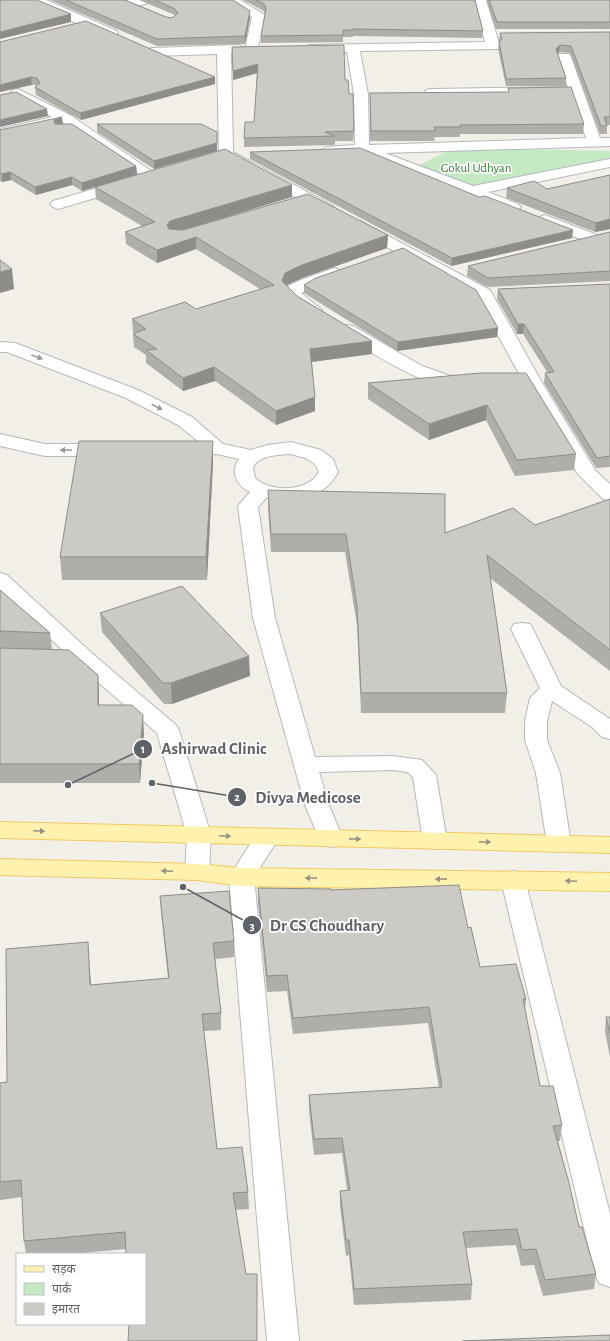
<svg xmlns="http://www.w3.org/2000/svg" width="610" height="1341" font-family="'Alegreya Sans','Noto Sans Devanagari',sans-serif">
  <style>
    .green { fill: #c5e8c5 }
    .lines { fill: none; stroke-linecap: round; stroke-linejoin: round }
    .minor-casing { stroke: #b5b8bc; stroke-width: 2 }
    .major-casing { stroke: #f2c960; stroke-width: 2 }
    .minor { fill: #fff; fill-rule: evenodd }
    .major { fill: #fff2af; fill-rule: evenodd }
    .wall { fill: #afaea9 }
    .shaded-wall { fill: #8f8d8a }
    .building { fill: #cccac5; stroke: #8f8d8a }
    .oneway { fill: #979a9d }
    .oneway2 { fill: #979581 }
    .labels { text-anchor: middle; stroke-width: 3.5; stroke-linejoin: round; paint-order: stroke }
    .far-park-label { font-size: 13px; fill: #348238; stroke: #fff }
    .leader { fill: none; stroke: #5f6368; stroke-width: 1.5 }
    .callout-dot { fill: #5f6368; stroke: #fff; stroke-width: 1.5 }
    .mark-label { font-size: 12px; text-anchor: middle; font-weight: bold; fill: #fff }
    .callout-label { font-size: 17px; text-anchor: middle; font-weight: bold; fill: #5f6368; stroke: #fff; stroke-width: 3.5; stroke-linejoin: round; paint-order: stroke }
  </style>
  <rect width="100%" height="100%" fill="#f1efe8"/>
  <path class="green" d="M453,148l157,3v10l-134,26 -58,-21z"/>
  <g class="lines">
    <defs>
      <path id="minor" d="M30,0h16l71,31 1,3 -1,3h-10l-75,-34z
        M128,0h23l-2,3 -17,4 -6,-4z
        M225,0h15l25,15 -8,37 -5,1 -6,-4 -2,3 -13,1 2,99 100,54 3,3 -3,3h-10l-102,-55 -2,-3 -2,-100 -64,2 -5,-1 -2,-3 2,-3 5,-1 86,-3 6,4 7,-32z
        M474,0h12l14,46 -2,3 -138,2 8,43 1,51 217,-7 -15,-43 -140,2 -5,-1 -2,-3 2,-3 5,-1 137,-2 -11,-30 2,-3h10l2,3 29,81h10v8l-225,7 88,33 137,-27v8l-122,25 30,12 3,3 -3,3 -5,2 -152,-58 -35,-1 -2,-3 2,-3 29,-2 -1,-51 -7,-42h-33l-7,-4 2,-3 176,-3z
        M18,89l52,26 90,62 -2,3h-10l-85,-57 -63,14v-8l52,-12 -39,-21 -2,-3 2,-3z
        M124,180l5,2 3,3 -3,3 -71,21 -5,-2 -3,-3 3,-3z
        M545,215l55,21 2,3 -2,3h-12l-49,-19 -2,-3 2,-3z
        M360,221l130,69 51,91 54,89 15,14v17l-7,-2 -26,-26 -54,-92 -46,-84 -123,-68 -2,-3 2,-3z
        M334,268l6,2 2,3 -2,3 -39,17 21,17 -2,4c-12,3 -29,-10 -36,-20l2,-7 17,-8z
        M347,325l6,1 69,40 26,9 19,4 3,4 -3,4c-34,8 -97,-36 -126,-53l-3,-4 3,-4z
        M0,342l15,1 123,47 54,27 31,27 28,6 17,-5 23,-3 30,8 12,9 5,13c-14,27 -43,31 -71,25l-9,10 17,111 40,139 78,-1 29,4 14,15 11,66 -3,6 -9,2 -9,-2 -3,-6 -10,-64 -6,-5 -14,-2 -74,2 10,33 14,34 -3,6 -9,2 -9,-2 -17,-40 -52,-187 -15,-112 12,-14c-14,-7 -20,-20 -11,-33l-22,-5 -33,1 -7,-2 -2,-4 2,-4 23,-2 -22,-18 -52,-27 -119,-46h-7zM290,454c12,3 25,5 29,18 -11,20 -48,21 -64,6l-2,-11c7,-12 25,-12 37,-13z
        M0,434l45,10h63l7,2 2,4 -2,4 -7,2h-63l-45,-10z
        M0,573l7,2 88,81 81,69 3,5 32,105 -2,37 -3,6 -9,2 -9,-2 -3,-6 2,-37 -30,-102 -78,-67 -79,-76z
        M522,623l8,1 3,5 28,57 49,33v20l-8,-2 -10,-10 -40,-26 -5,20v19l13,33 11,71 -3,6 -9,2 -9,-2 -3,-6 -11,-71 -11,-33v-19l5,-23 10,-10 -29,-59 3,-5z
        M267,830l9,2 3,6 -25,39 45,464h-32l-38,-464 29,-45z
        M513,871l9,3 3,6 85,334v73l-11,-4 -4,-9 -94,-394 3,-6z"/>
      <path id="major" d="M0,822l610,15v16l-610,-15z
        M0,859l197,5 44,4 369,5v18l-369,-5 -44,-6 -197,-5z"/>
    </defs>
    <use href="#minor" class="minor-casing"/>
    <use href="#major" class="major-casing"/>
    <use href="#minor" class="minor"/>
    <use href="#major" class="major"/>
  </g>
  <path class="wall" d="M50,0h75l41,17 6,1 3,-3 -36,-15h94l17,11v7l-5,26 -88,2z
    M243,0h232l8,31 -1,7 -129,-2v1h-10v5l-82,1v-7l4,-23 -1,-2z
    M486,0h124v29h-114z
    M610,32v93h-3v9h-7l-30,-81 -11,-1 -1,2 8,24v8h-60l-8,-37 2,-16z
    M0,42l215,42 -134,36 -45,-25 -1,-8 2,-2h-5z
    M232,47l113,33 4,14 5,37 -1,10h-18v4l-91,2v-9l10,-16 3,-49 -24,7z
    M508,88l76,36 -1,10h-123v3h-25l-1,4h-64v-48l138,-1z
    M63,124l73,42 1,8 155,11v12l-110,33 206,5 -1,13 -85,30 -16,7 11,11 75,58 -60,8 3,49 -39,14 -61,-44 -32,10 -37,-28v-8l-12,-8 -1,-13 2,-1 -2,-1 -1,-13 64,-10 64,-20 -64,-40 -39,14 -31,-19 -1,-12 17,-6 -46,-27 -1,-12 -13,4 -10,-6 -36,10 -25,-15 -9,2 -2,-1v-51z
    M97,124h104l-47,45 -57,-37z
    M250,152l229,45 94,33 -1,8 -121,28 -201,-107z
    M610,175v54l-15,3 -89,-34 1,-10 40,1z
    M610,232v49l-123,6 -20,-11 1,-10z
    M610,284v183l-14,1 -52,-85 1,-10 2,-1 -24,-38h-6l-20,-35 1,-10z
    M304,285l194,43 -1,9 -100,14 -93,-58z
    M481,373l95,81 -2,16 -59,6 -29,-56 -57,20 -61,-41v-16z
    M213,441v22l-6,117h-145l-2,-23z
    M268,490l177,43 90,-8 75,-26v172l-120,-93 17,115 -2,20h-144l-4,-88 -12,-73h-74l-3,-44z
    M0,590l50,43 2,16 46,26 1,19v11l45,29 -4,49h-140z
    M100,613l150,63 -78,28h-8l-62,-72z
    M258,888l73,2 137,38 12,39 46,32 -1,11 15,76 22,39 -2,16h-2l21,86 17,47 -2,15 -51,7 -9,-31 -13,1 -5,-21 -50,3 6,36 -1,16 -117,5 -5,-50 -3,1 -6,-50v-15l7,-1 -5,-37 -28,2 -5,-44v-16l130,-7 -11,-65 -135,11 -6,-43 -20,1 -9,-89z
    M160,896l74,45v16l-19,2 6,54v17l-17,1 13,118 31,43 1,17 -14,1 11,64h11v16l-112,34 -19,-75 -56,5h-44l-2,-13 -2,-44 -22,3v-117l7,-1 82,-123 2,26 77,-7 -7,-65z
    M606,1017h4v40l-5,-25z"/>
  <path class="shaded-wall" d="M250,11v7l-5,26v-8z
    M71,14v8l-71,17v-7z
    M560,45l-1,7 -3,4v-7z
    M258,64v9l-25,7v-9z
    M31,77l1,8 -32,7v-7z
    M215,77v7l-134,36 -1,-7z
    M47,109l1,7 -48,11v-7z
    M62,117l1,8 -8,3 -1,-8z
    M217,132v19l-63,18v-8z
    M136,166l1,8 -55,17v-8z
    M10,172l1,8 -9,2v-8z
    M72,177v8l-36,10 -1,-8z
    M292,185v12l-121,37 -4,-9 3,-4z
    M610,219v10l-15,3 1,-9z
    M573,230l-1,8 -121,28 1,-8z
    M388,235l-1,13 -85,30 -17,8 -3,-5 3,-8 17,-8z
    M196,237v12l-39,14v-13z
    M12,269l2,20 -14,4v-21z
    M518,324h6l-1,10h-6z
    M498,328l-1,9 -100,14 1,-9z
    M372,341v13l-62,8v-13z
    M214,367l1,14 -32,10v-13z
    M315,397v14l-39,14v-14z
    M487,405l-1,15 -57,20v-16z
    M213,441v22l-6,117 -1,-23z
    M249,656l1,20 -78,28 -1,-21z
    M98,675l1,19v30l-1,-19z
    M143,715l1,19 -4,49 -1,-19z
    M88,942l1,17 3,42 -2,-16z"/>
  <path class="building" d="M0,0h37l34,14 -71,18z
    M66,0h59l41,17 6,1 6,-5 -3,-4 -20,-9h78l17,11 -5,25 -88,3z
    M256,0h219l8,31 -130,-2v1h-10v5l-82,1 5,-28 -2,-4z
    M489,0h121v22h-113z
    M86,21l129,56 -135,36 -45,-26 5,-4 -3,-5 -6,-1 -31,8v-43z
    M610,32v85h-6l3,9h-6l-30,-80 -11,-1 -4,4 10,29 -60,1 -7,-38 3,-2 -2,-6z
    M344,45l1,35h3l1,14h4l1,37 -29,1 10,4 -91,2 1,-16h9l4,-58 -25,7 -1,-24z
    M571,87l13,37 -124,1 1,2h-27l1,4h-64l-1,-38 139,-1 -1,-4z
    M16,92l31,17 -47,11v-25z
    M62,117l-8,3 1,4h17l64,42 -54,17 -10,-6 -37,10 -25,-15 -8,2 -2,-1v-43z
    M97,124h104l16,8v11l-63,18z
    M360,148l119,49 6,-1 88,34 -121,28 -202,-106z
    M225,149l67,36 -122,36 -3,4 2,4 14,1 125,-36 80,41 -86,30 -17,8 -3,8 15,15 75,45 -62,8 5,48 -39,14 -62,-44 -31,11 -37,-28 11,-1 -24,-15 13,-5 -14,-10 53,-17 11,7 78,-24 -78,-48 -39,13 -32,-18 30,-10 -60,-35z
    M610,175v44l-14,4 -89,-35 27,-7 13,8z
    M610,232v39l-122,7 -20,-12z
    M403,248l73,42 22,38 -100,14 -94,-57 12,-7z
    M0,260l12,9 -12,3z
    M610,284v172l-13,2 -52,-85 9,-1 -30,-48h-6l-20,-35z
    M481,373h45l50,81 -59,6 -30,-55 -58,19 -61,-41z
    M79,441h134l-7,116h-146z
    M268,490l177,4v39l68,-25 22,17 75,-26v151l-123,-95 20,138h-146l-4,-87 -11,-72h-75z
    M182,586l67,70 -78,27h-8l-63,-70z
    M0,590l50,43 -50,-2z
    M0,648l69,2 29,25v30h34l11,10 -4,49h-139z
    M459,885l9,43 3,-1 9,40 36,-3 10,35h-3l17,87h13l9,39 -9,1 15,53 11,48h3l14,47 -51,6 -9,-31 -14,1 -5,-21 -54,3 9,52 -118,5 -5,-49h-3l-6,-49 10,-1 -8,-52 -28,1 -5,-44 133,-8 -13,-80 -136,11 -6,-43 -20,1 -9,-88 73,1v1z
    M229,891l5,50 -21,2 8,70 -19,1 15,135 25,-2 6,45 -15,1 13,81h11v67h-129l1,-17h16v-70h-19l-1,-22 -101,9 -3,-61 -21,2v-99l7,-1 -1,-133 82,-7 2,43 79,-7 -9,-82z
    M606,1017h4v16z
    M610,1335v6h-148z"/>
  <defs><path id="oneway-solid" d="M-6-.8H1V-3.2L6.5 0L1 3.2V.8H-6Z"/></defs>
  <g class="oneway">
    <use href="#oneway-solid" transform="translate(37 357) rotate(20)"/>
    <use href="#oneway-solid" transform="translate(157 407) rotate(27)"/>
    <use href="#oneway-solid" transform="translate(66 450) rotate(180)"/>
  </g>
  <g class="oneway2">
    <use href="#oneway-solid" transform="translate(39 831) rotate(2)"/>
    <use href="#oneway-solid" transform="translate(225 836) rotate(2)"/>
    <use href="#oneway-solid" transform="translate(355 839) rotate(1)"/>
    <use href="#oneway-solid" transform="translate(485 842) rotate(1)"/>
    <use href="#oneway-solid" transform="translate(167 871) rotate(-178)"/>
    <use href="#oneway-solid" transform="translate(311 878) rotate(-179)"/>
    <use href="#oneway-solid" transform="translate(441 879) rotate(-179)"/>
    <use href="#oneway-solid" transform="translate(571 881) rotate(-178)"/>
  </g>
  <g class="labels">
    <g class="far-park-label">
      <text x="476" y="172">Gokul Udhyan</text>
    </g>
  </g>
  <path class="leader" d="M68 785L143 749M152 783L237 797M183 887L252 925"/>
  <g class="callout-dot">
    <circle cx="68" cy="785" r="4"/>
    <circle cx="152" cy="783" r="4"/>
    <circle cx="183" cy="887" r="4"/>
    <circle cx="143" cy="749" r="10"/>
    <circle cx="237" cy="797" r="10"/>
    <circle cx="252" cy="925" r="10"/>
  </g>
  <g class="mark-label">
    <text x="143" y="753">1</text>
    <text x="237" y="801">2</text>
    <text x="252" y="930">3</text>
  </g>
  <g class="callout-label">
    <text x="214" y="754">Ashirwad Clinic</text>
    <text x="308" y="803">Divya Medicose</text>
    <text x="327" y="931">Dr CS Choudhary</text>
  </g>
  <rect x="16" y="1253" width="130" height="72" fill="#ffffff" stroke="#bfc1c3"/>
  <rect x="24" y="1266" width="20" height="6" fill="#fff2af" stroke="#bfc1c3"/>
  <text x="52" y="1273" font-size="12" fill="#5f6368">सड़क</text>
  <rect x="24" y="1283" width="20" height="12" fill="#c5e8c5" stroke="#bfc1c3"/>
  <text x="52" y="1293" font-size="12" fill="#5f6368">पार्क</text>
  <rect x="24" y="1303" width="20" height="12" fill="#cccac5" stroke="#bfc1c3"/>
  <text x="52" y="1313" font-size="12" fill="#5f6368">इमारत</text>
</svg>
